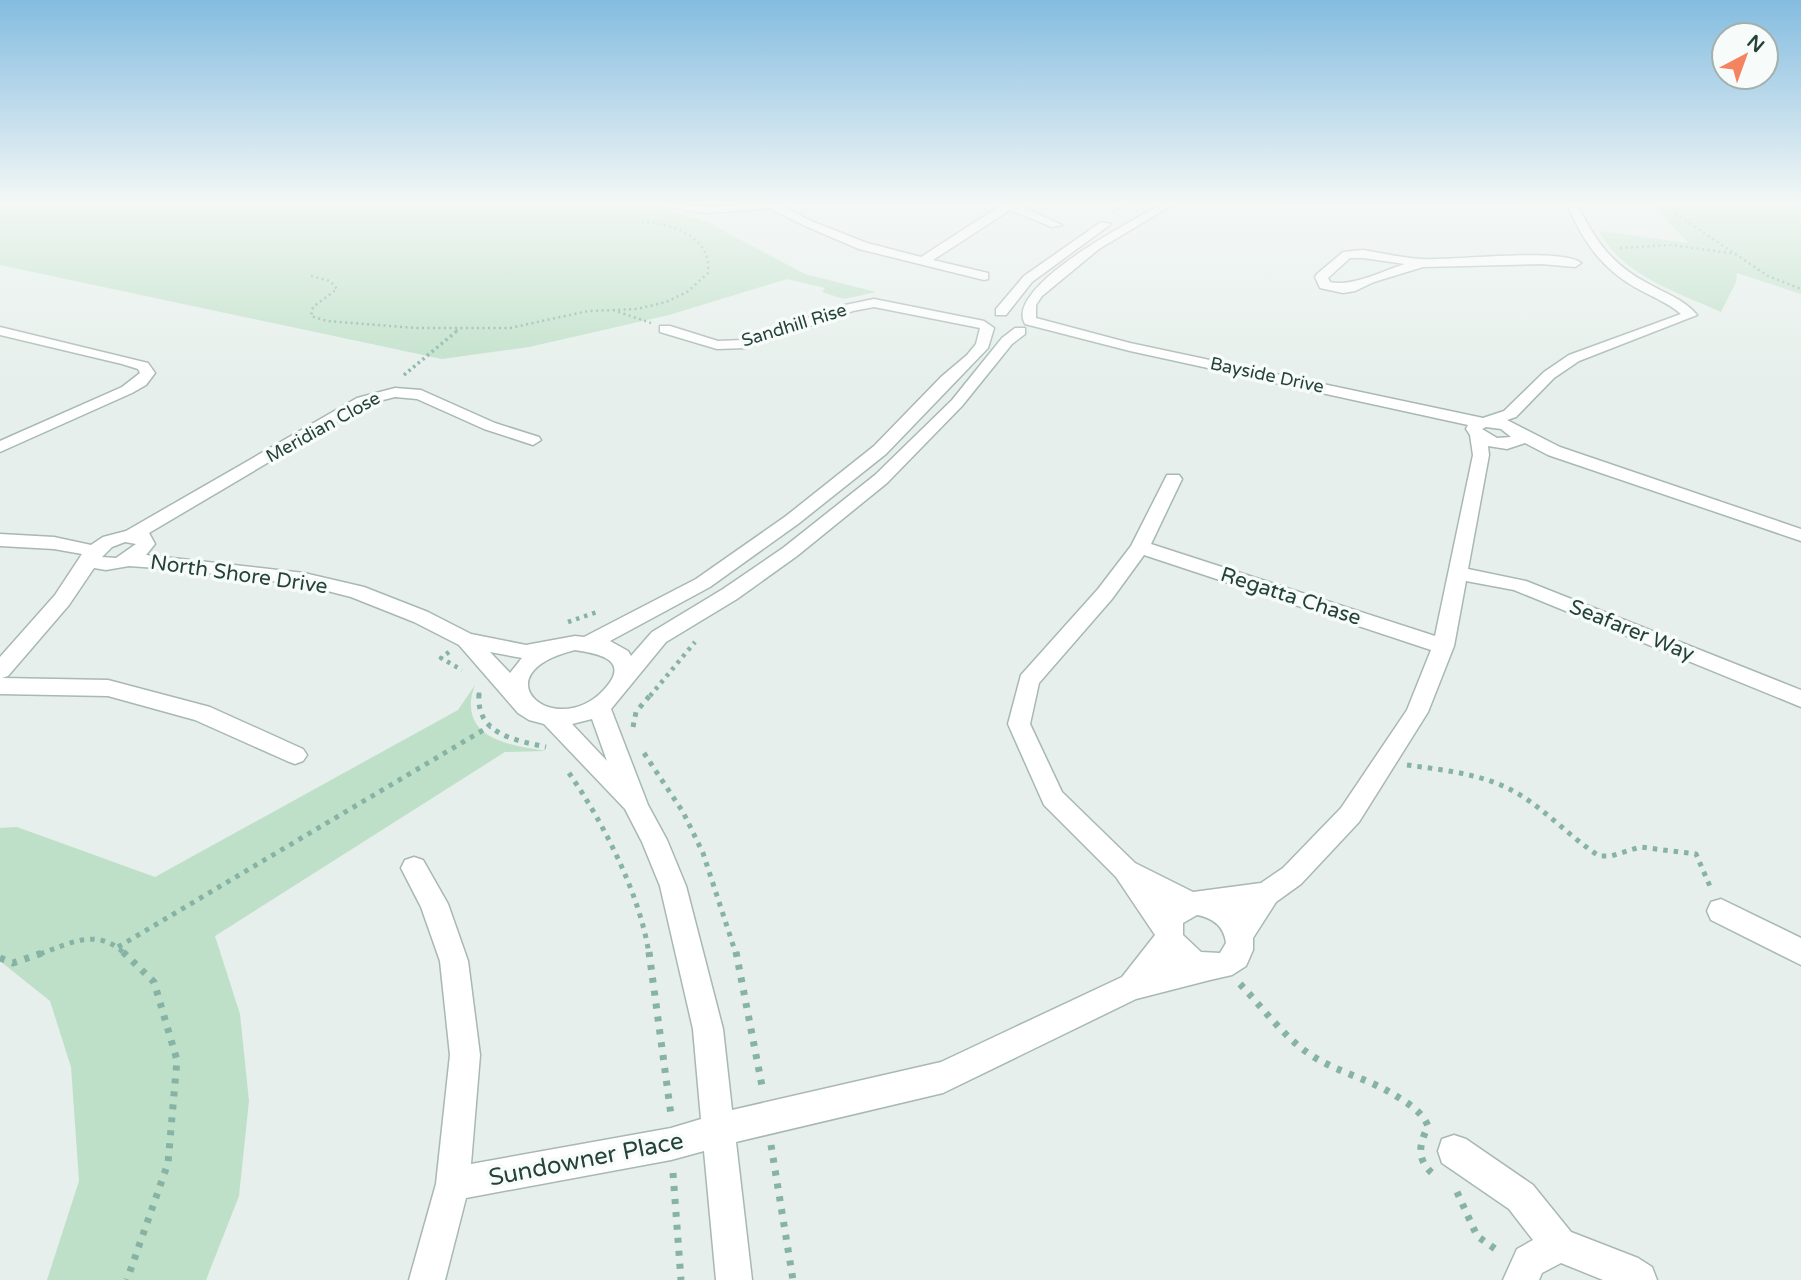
<svg xmlns="http://www.w3.org/2000/svg" width="1801" height="1280" font-family="'Varela Round',sans-serif">
  <style>
    .green { fill: #bfe0c8 }
    .lines { fill: none; stroke-linecap: round; stroke-linejoin: round }
    .minor-casing { stroke: #a8b8b2; stroke-width: 3 }
    .path-far4 { stroke: #86b3a5; stroke-width: 2.5; stroke-dasharray: 2 3.5; stroke-linecap: butt }
    .path-far3 { stroke: #86b3a5; stroke-width: 3.5; stroke-dasharray: 2.5 3.5; stroke-linecap: butt }
    .path-far2 { stroke: #86b3a5; stroke-width: 4.5; stroke-dasharray: 3.5 5; stroke-linecap: butt }
    .path-far1 { stroke: #86b3a5; stroke-width: 5; stroke-dasharray: 4.5 6; stroke-linecap: butt }
    .path { stroke: #86b3a5; stroke-width: 7; stroke-dasharray: 5 8; stroke-linecap: butt }
    .minor { fill: #fff; fill-rule: evenodd }
    .labels { text-anchor: middle; stroke-width: 7; stroke-linejoin: round; paint-order: stroke }
    .far-street-label { font-size: 18px; fill: #24423a; stroke: #f7fbf9 }
    .street-label { font-size: 21px; fill: #24423a; stroke: #f7fbf9 }
    .near-street-label { font-size: 24px; fill: #24423a; stroke: #f7fbf9 }
  </style>
  <rect width="100%" height="100%" fill="#e6efeb"/>
  <path class="green" d="M0,204h649l58,18 98,52 71,18 -32,7 -22,-7 3,-4 -38,-9 -118,36 -140,32 -87,12 -442,-94z
    M1652,204h149v90l-64,-21 -1,9 -15,30c-44,-20 -98,-36 -122,-81l89,12z
    M475,685c-2,6 -5,15 -4,22 2,36 49,39 75,44l-41,1 -290,184 25,78 9,87 -10,95 -33,84h-159l32,-99 -8,-114 -21,-66 -50,-40v-133l17,-1 138,50 303,-167z"/>
  <g class="lines">
    <defs>
      <path id="minor" d="M660,204l49,3 69,-3 33,17 56,22 54,14 82,-53h12l47,21 -10,2 -42,-17 -77,50 55,13v6l-4,1 -125,-31 -56,-24 -34,-17 -60,5 -44,-6z
        M1162,204h12l-75,45 -57,47 -6,9v13l94,25 353,75 21,-7 40,-39 25,-17 112,-41c-13,-11 -28,-17 -43,-25 -36,-20 -55,-47 -71,-85h10c17,35 34,60 70,79 17,10 37,16 50,32l-118,46 -25,17 -38,39 -9,3 53,27 241,82v12l-253,-86 -23,-12 -18,6 -19,-3 1,9 -21,114 58,12 275,109v17l-287,-117 -48,-9 -12,65 -26,66 -69,110 -58,62 -25,18 -23,36v12l-7,16 -14,9 -22,5 -74,19 -193,94 -207,49 16,138h-36l-12,-129 -33,9 -205,38 -21,82h-36l27,-96 14,-129 -10,-94 -19,-54 -20,-39 4,-8 9,-3 9,3 25,44 20,57 12,94 -9,109 200,-36 30,-9 -8,-90 -33,-143 -18,-44 -17,-33 -81,-85 -15,-4 -11,-7 -59,-68 -45,-23 -63,-25 -47,-12 -120,-15 -55,-4 -23,4 -12,-2 -25,37 -61,71 -6,2 106,2 102,27 93,42 4,6 -4,6 -8,3 -8,-3 -92,-41 -87,-24 -108,-2v-37l55,-62 27,-41 -28,-5 -54,-3v-12l54,3 37,8 12,-8 23,-6 231,-133 38,-10 26,2 74,33 44,14 2,3 -8,5 -49,-16 -67,-30 -22,-2 -28,7 -218,129 6,11 -9,11 158,18 60,14 64,25 43,22 55,11 49,-9 9,1 112,-58 90,-63 88,-70 67,-69 26,-22 9,-11 4,-16 -106,-21 -21,4 -108,37 -28,1 -57,-17v-6h10l48,15 25,-1 102,-35 29,-6 110,22 10,7 -6,20 -102,106 -88,70 -88,63 -100,54 18,10 3,5 21,-24 71,-43 60,-41 92,-73 77,-75 50,-62 13,-10h10v6l-13,10 -50,62 -75,77 -90,73 -60,43 -71,43 -55,67 37,96 19,35 19,46 37,143 9,81 209,-48 181,-85 33,-42 -39,-58 -72,-72 -36,-81 13,-49 77,-86 33,-43 36,-71h12l3,4 -31,65 284,92 38,-181 -3,-20 -4,-6 2,-4 -338,-74 -105,-27c-22,-37 110,-105 137,-120zM1486,427l15,2 10,8 -14,1 -15,-9zM125,542l11,2 -20,14 -14,-1 10,-10zM1144,555l287,95 -24,60 -66,98 -58,60 -22,15 -68,9 -58,-29 -73,-71 -32,-68 9,-41 73,-84zM575,650c19,3 54,8 33,35 -48,61 -134,-10 -33,-35zM490,652l32,6 -12,15zM592,719l15,42 -35,-37zM1197,915c16,3 27,11 29,28l-6,10 -19,-1 -18,-17v-12z
        M1101,222l10,2 -79,58 -26,33h-10v-6l28,-33z
        M1363,250c19,3 39,8 58,9 32,2 141,-12 160,4l-6,4 -34,-3 -118,3 -49,15 -19,9 -12,2 -23,-5 -5,-11 2,-3 26,-22zM1350,258h13l42,6c-23,7 -52,23 -75,18l-2,-4z
        M0,327l148,36 7,10 -9,12 -14,8 -132,59v-11l122,-54 18,-14 -2,-4 -16,-5 -122,-29z
        M1721,899l80,39v27l-90,-45 -4,-9 4,-9z
        M1454,1135l12,4 67,46 38,47 67,26 14,9 5,13h-54l-42,-17 -19,10 -3,7h-36l14,-31 16,-9 -24,-31 -67,-46 -4,-12 4,-12z"/>
    </defs>
    <use href="#minor" class="minor-casing"/>
    <path class="path-far4" d="M1671,204l5,10 92,62 33,13
      M1113,211l14,-7
      M1620,248l51,-3 65,9
      M311,276l19,5 7,8 -24,18 -2,9 16,5 89,7h94l78,-17 49,-2 29,-7 21,-10 21,-19c4,-39 -39,-49 -69,-52
      M613,310l38,13
      M456,331l3,-2"/>
    <path class="path-far3" d="M404,375l54,-45"/>
    <path class="path-far2" d="M568,622l32,-11
      M449,652l-8,6 21,12
      M479,696v-7
      M650,696l45,-54"/>
    <path class="path-far1" d="M479,694c-3,40 35,46 67,53
      M633,727l3,-15 15,-18
      M644,753l39,59 20,41 33,101
      M1407,765c37,5 77,9 110,28 30,18 53,44 82,63h12l29,-9 56,7 16,37
      M569,773c34,49 71,121 80,181
      M118,947l372,-221
      M40,954c31,-11 57,-27 85,0"/>
    <path class="path" d="M123,952l31,30 23,78 -9,103 -41,117
      M649,952l22,163
      M736,952l27,139
      M0,958l13,5 32,-11
      M1240,984c23,24 45,55 74,73 24,15 54,22 79,37 13,8 29,17 35,32 -9,19 -12,33 5,48
      M771,1145l22,135
      M673,1173l8,107
      M1457,1192l20,44 24,17"/>
    <use href="#minor" class="minor"/>
  </g>
  <linearGradient id="sky" x2="0" y2="1"><stop stop-color="#84bce0"/><stop offset="0.53" stop-color="#f4f8f6"/><stop offset="1" stop-color="#f4f8f6" stop-opacity="0"/></linearGradient>
  <rect width="1801" height="383" fill="url(#sky)"/>
  <g class="labels">
    <g class="far-street-label">
      <text transform="translate(794 325) rotate(-17)" y="6">Sandhill Rise</text>
      <text transform="translate(1267 375) rotate(12)" y="6">Bayside Drive</text>
      <text transform="translate(323 427) rotate(-29)" y="6">Meridian Close</text>
    </g>
    <g class="street-label">
      <text transform="translate(239 574) rotate(8)" y="7">North Shore Drive</text>
      <text transform="translate(1291 596) rotate(18)" y="7">Regatta Chase</text>
      <text transform="translate(1632 630) rotate(22)" y="7">Seafarer Way</text>
    </g>
    <g class="near-street-label">
      <text transform="translate(586 1159) rotate(-11)" y="8">Sundowner Place</text>
    </g>
  </g>
  <g transform="translate(1745 56) rotate(41)"><circle r="33" fill="#f7fbf9" stroke="#a3b1ad" stroke-width="2"/>
  <path d="M0-5L12 26L0 18L-12 26Z" fill="#f4845f"/>
  <text y="-10" font-size="19" font-weight="bold" text-anchor="middle" fill="#24423a">N</text>
  </g>
</svg>
